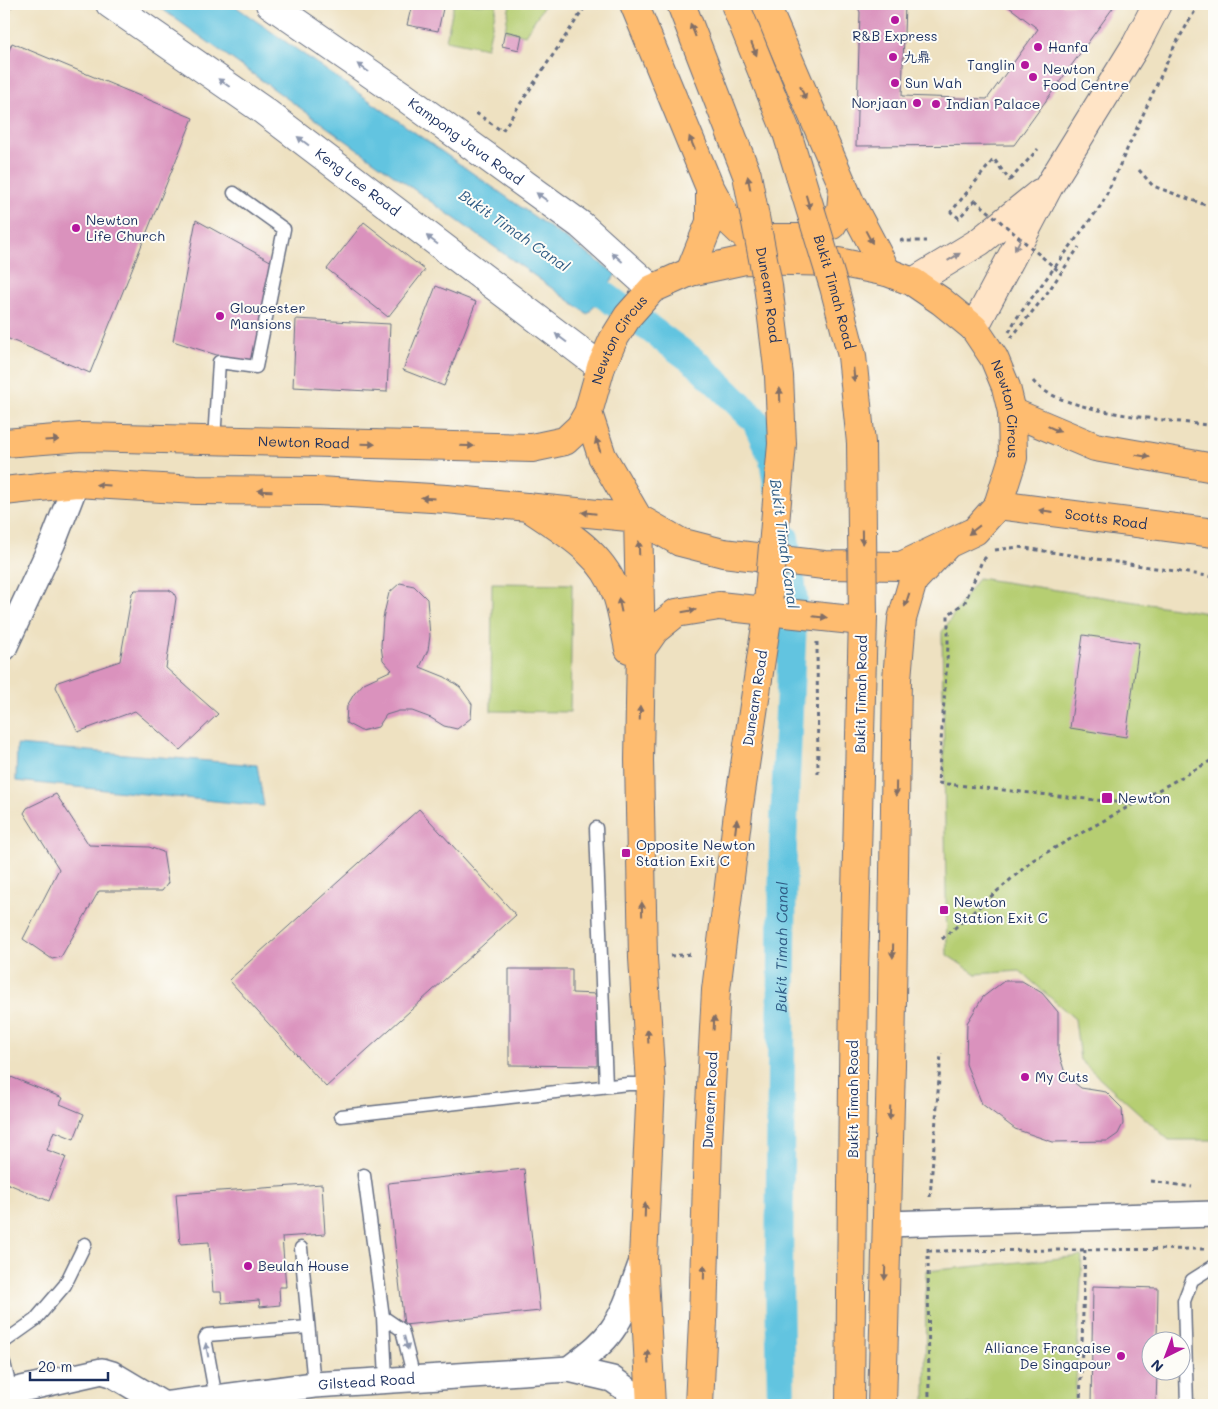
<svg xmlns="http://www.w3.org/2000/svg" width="1218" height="1409" font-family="Mali,'LXGW WenKai TC',sans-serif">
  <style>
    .green { fill: #b6ce72; stroke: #687e68 }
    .water { fill: #62c4e0; stroke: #3e7a9f }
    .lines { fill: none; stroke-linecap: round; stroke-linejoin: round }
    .canal { stroke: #62c4e0; stroke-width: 28 }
    .building { fill: #da92bd }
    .service-casing { stroke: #656d81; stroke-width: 15 }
    .minor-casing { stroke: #656d81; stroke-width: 28 }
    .tertiary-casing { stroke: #656d81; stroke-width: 30 }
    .secondary-casing { stroke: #656d81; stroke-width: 30 }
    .primary-casing { stroke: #656d81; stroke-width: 30 }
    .trunk-casing { stroke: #656d81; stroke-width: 30 }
    .path { stroke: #656d81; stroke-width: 3; stroke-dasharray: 4 4; stroke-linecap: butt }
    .service { stroke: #fff; stroke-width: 12 }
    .minor { stroke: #fff; stroke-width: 25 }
    .tertiary { stroke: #fff; stroke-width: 28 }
    .secondary { stroke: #ffe4c6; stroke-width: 28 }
    .primary { stroke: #febc70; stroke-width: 28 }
    .trunk { stroke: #febc70; stroke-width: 28 }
    .trunk-bridge-casing { stroke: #656d81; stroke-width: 30; stroke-linecap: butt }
    .path-bridge { stroke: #656d81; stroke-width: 3; stroke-dasharray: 4 4; stroke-linecap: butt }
    .trunk-bridge { stroke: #febc70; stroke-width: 28 }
    .oneway { fill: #816e66 }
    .oneway2 { fill: #8d97ae }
    .oneway3 { fill: #8d8a92 }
    .poi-dot { fill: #b5179e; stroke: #fdfcf7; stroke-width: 2 }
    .labels { text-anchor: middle; stroke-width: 4; stroke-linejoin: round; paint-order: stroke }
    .poi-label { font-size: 14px; fill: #1b2f5e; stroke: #fdfcf7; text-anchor: start }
    .street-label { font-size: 14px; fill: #1b2f5e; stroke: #fdfcf7 }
    .water-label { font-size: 15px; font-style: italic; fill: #305c85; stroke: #fdfcf7 }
  </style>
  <rect width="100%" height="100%" fill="#fdfcf7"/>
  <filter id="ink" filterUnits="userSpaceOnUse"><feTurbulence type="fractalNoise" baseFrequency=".02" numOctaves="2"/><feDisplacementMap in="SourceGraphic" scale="10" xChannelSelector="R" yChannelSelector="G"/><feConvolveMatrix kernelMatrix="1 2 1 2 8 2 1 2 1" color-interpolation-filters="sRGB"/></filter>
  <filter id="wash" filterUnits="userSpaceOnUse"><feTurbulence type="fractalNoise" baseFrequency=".0096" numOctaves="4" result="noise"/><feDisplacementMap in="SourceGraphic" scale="20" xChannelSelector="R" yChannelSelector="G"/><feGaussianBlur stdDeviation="1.12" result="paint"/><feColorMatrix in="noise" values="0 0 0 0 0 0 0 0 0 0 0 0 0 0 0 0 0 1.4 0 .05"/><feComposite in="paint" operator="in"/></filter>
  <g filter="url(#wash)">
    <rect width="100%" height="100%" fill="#eee1c1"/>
    <path class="green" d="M454,4h43l-10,44 -41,-8z
      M510,4h35l-20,31 -20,-5z
      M978,578l236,36v526h-45l-89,-80 -5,-41 -55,-48 -44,3 -29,-19 -5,-323z
      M492,583l80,1 -2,128 -79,-1z
      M1082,1256l-7,149h-150l1,-134z"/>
    <path class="water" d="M155,4h77l384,270 -28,40z
      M17,745l240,20 7,41 -248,-25z"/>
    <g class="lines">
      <g class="canal">
        <path d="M573,272l126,93 56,55 18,39 4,26"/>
        <path id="s1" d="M781,1405l-2,-124 4,-436 11,-246 -9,-61"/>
      </g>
    </g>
    <g id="blocks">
      <path class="building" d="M412,4h32l-6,27 -31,-6z
        M856,4h49l-3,92 85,3 51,-70 -33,-25 110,1 -101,140 -158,1 4,-134z
        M505,31l17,4 -3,15 -17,-4z
        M12,43l181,75 -103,255 -86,-36v-274z
        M196,220l78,43 -20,104 -81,-26z
        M364,222l61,48 -37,47 -61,-48z
        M436,286l40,16 -32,84 -41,-16z
        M296,319l94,5 -3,68 -94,-5z
        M400,583l14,3 13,13 3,37 -2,14 -8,17 25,10 15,10 12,17 -1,14 -14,11 -13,-3 -13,-8 -19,-7h-13l-13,4 -8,12 -17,4 -15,-8 1,-17 7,-12 10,-11 28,-13 -9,-10 -2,-14 2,-28 6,-25z
        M135,590h34l5,3 2,5 -10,70 52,46 -38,36 -45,-39 -57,21 -22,-45 2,-5 62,-21 12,-68z
        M1083,635l56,8 -13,94 -56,-9z
        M56,794l33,51 60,2 14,5 5,31 -6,8h-63l-38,66 -9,2 -29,-20 36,-70 -35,-56 3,-5z
        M419,809l97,106 -190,172 -97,-107z
        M509,969h63v24l25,1v72l-88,-1z
        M1004,981h18l20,12 16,19v39l8,25 15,12 25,4 16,16 1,16 -5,10 -10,7 -55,1 -38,-13 -33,-25 -16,-40 1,-41 16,-26z
        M11,1077l52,21 -3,6 24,10 -10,25 -20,-8 -7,19 19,7 -17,44 -45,-19v-99l4,2z
        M524,1169l16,142 -136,14 -16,-142z
        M322,1184l3,50 -43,3 4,50h-7l1,18 -20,2 -1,-7 -37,3 -1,-11h-8l-4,-50 -29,2 -4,-50z
        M1093,1286l65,2 -1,54h-7v30h7l-1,33h-65z"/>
    </g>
  </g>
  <g filter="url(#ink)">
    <use href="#blocks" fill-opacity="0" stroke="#656d81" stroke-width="1"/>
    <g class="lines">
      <defs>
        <path id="service" d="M214,440l5,-78 37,5 28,-138 -50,-36
          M596,828l10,258
          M341,1116l287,-32h23
          M364,1175l19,142 3,62
          M301,1248l13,137
          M383,1317l19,13 12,48
          M4,1342l31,-22 30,-35 20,-41
          M4,1363l7,28
          M216,1398l-11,-60 2,-3 101,-8
          M1187,1405l-3,-104 8,-21 22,-14"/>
        <g id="minor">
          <path d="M4,648l49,-106 23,-59"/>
          <path d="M887,1224l327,-10"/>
          <path d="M569,1369c15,-12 32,-23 43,-39 15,-21 22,-48 31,-71"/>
          <path d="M4,1393l98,-22 10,3 52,31"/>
          <path id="s2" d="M163,1405l151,-20 255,-16 43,10 24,17 4,9"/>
        </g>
        <g id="tertiary">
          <path id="s3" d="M110,4l154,107 337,256"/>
          <path id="s4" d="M270,4l133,92 178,129 71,64"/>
        </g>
        <path id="secondary" d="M913,282l66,-40 61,-49
          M974,328l75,-142 87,-141 21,-41"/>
        <g id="primary">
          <path d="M1012,412l83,35 119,21"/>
          <path id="s5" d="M4,443l78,-6 450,11 33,-7 15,-14 8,-14 13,-46 12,-27 15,-24 24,-27 38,-17 55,-12 93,2 49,10 26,10 28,19 33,27 20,30 12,29 6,25 1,46 -15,47 -23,26 -74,35 -77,-1 -101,-12 -43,-11 -42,-24 -36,-62 -14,-43"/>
          <path d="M4,491l72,-8 120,7 123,1 128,8 191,19"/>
          <path id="s6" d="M998,505l216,28"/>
        </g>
        <path id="trunk" d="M634,4l76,184v34l-20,50
          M765,4l85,198 37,70
          M711,189l16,30 20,19h65l20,-13 9,-15 2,-23
          M528,507c35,24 76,46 89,88 6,18 8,36 12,54
          M638,518l3,132 -2,110 4,198 8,126 -8,175 8,146
          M641,650l14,-20 21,-17 43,-7
          M699,1405l4,-84
          M882,1405l9,-340 6,-386 5,-60 11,-38 32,-34"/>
      </defs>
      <use href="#service" class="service-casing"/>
      <use href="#minor" class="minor-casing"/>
      <use href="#tertiary" class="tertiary-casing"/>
      <use href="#secondary" class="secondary-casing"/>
      <use href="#primary" class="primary-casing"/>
      <use href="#trunk" class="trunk-casing"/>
      <path class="path" d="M4,22l8,-18
        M476,113l26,18 85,-127
        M1139,170l14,16 61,22
        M1010,180l28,-31
        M975,200l-16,18 -8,-6 43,-53 16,22
        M901,239l1,2h24
        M1009,332l7,-13 86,-115 72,-157 25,-43
        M1011,338l34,-42 34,-49
        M1033,381c27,33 139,39 181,45
        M995,550l23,-3 196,30
        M986,557l-4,4 -17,41 -17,13v31l-10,137 195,21
        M817,642l1,136
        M942,939l91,-79 181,-101
        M670,956l23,-2
        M1151,1181l41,6
        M930,1197l11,-144
        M928,1248l1,157
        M928,1251l276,-2
        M1080,1405l5,-155"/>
      <use href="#service" class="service"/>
      <use href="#minor" class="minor"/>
      <use href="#tertiary" class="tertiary"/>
      <use href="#secondary" class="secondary"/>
      <use href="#primary" class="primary"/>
      <use href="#trunk" class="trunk"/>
      <defs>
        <g id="trunk-bridge">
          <path id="s7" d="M681,4l66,171 21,110 11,91 3,68 -16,182 -27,179 -23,185 -8,154 -5,177"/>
          <path id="s8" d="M735,4l52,129 47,154 18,69 9,87 2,174 -9,355 -4,433"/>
          <path d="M719,606l133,14"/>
        </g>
      </defs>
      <use href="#trunk-bridge" class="trunk-bridge-casing"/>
      <path class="path-bridge" d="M975,200l86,73"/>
      <use href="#trunk-bridge" class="trunk-bridge"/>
    </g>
    <defs><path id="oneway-solid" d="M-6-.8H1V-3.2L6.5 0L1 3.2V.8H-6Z" transform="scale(1.25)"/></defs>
    <g class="oneway">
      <use href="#oneway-solid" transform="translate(693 30) rotate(-111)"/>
      <use href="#oneway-solid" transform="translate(754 49) rotate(68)"/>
      <use href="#oneway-solid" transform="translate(803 93) rotate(67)"/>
      <use href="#oneway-solid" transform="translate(692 143) rotate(-113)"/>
      <use href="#oneway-solid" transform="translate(749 183) rotate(-101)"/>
      <use href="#oneway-solid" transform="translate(808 202) rotate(73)"/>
      <use href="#oneway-solid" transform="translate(869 237) rotate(62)"/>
      <use href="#oneway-solid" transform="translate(854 375) rotate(84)"/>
      <use href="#oneway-solid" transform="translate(780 395) rotate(-92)"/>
      <use href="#oneway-solid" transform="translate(1054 429) rotate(24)"/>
      <use href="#oneway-solid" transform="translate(52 440) rotate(-4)"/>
      <use href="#oneway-solid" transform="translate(368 444) rotate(1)"/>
      <use href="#oneway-solid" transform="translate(598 445) rotate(-108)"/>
      <use href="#oneway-solid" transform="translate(467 446) rotate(2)"/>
      <use href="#oneway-solid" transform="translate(1143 456) rotate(10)"/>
      <use href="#oneway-solid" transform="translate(103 485) rotate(-177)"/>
      <use href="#oneway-solid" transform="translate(265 491) rotate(-179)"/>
      <use href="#oneway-solid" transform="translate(428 498) rotate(-177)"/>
      <use href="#oneway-solid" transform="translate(1046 511) rotate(-173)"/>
      <use href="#oneway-solid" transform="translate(589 513) rotate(-174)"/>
      <use href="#oneway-solid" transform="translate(974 530) rotate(142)"/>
      <use href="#oneway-solid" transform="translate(862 537) rotate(89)"/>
      <use href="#oneway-solid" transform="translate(639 548) rotate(-92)"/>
      <use href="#oneway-solid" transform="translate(907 600) rotate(108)"/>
      <use href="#oneway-solid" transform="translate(620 605) rotate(-102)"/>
      <use href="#oneway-solid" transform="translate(689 611) rotate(-9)"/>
      <use href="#oneway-solid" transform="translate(820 617) rotate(6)"/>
      <use href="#oneway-solid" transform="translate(640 713) rotate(-88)"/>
      <use href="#oneway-solid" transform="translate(896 789) rotate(91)"/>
      <use href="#oneway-solid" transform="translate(736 826) rotate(-83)"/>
      <use href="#oneway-solid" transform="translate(642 909) rotate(-91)"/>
      <use href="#oneway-solid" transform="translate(893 951) rotate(91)"/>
      <use href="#oneway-solid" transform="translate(714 1023) rotate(-87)"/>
      <use href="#oneway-solid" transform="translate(648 1036) rotate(-93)"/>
      <use href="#oneway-solid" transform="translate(890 1113) rotate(92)"/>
      <use href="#oneway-solid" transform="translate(645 1210) rotate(-88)"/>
      <use href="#oneway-solid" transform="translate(704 1272) rotate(-89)"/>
      <use href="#oneway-solid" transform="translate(885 1273) rotate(92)"/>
      <use href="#oneway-solid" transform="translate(648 1357) rotate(-93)"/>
    </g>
    <g class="oneway2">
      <use href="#oneway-solid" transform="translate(363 68) rotate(-145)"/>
      <use href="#oneway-solid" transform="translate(224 83) rotate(-145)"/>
      <use href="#oneway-solid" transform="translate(303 141) rotate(-143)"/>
      <use href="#oneway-solid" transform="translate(542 197) rotate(-144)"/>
      <use href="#oneway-solid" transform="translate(432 240) rotate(-143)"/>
      <use href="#oneway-solid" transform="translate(617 257) rotate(-138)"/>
      <use href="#oneway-solid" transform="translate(561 338) rotate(-143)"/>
      <use href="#oneway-solid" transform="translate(406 1343) rotate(75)"/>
      <use href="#oneway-solid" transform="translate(207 1350) rotate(-100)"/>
    </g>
    <g class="oneway3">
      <use href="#oneway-solid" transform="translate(1018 244) rotate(118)"/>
      <use href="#oneway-solid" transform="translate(954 257) rotate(-31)"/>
    </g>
  </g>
  <g class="poi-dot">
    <circle cx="895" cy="20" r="5"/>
    <circle cx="1038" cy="47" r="5"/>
    <circle cx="893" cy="57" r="5"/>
    <circle cx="1025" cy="65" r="5"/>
    <circle cx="1033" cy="77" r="5"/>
    <circle cx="895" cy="83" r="5"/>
    <circle cx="917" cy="103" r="5"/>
    <circle cx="936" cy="104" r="5"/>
    <circle cx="76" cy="228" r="5"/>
    <circle cx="220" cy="316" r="5"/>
    <rect x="1101" y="792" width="12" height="12" rx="2.5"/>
    <rect x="621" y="848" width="10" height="10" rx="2.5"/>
    <rect x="939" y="905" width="10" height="10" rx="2.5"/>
    <circle cx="1025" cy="1077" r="5"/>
    <circle cx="248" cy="1266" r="5"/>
    <circle cx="1121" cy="1356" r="5"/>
  </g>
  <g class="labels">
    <g class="poi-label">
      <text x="895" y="41" text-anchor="middle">R&amp;B Express</text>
      <text x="1048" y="52">Hanfa</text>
      <text x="903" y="62">九鼎</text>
      <text x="1015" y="70" text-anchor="end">Tanglin</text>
      <text x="1043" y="74">Newton<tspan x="1043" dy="16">Food Centre</tspan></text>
      <text x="905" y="88">Sun Wah</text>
      <text x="907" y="108" text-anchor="end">Norjaan</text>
      <text x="946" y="109">Indian Palace</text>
      <text x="86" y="225">Newton<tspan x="86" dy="16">Life Church</tspan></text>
      <text x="230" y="313">Gloucester<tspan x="230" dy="16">Mansions</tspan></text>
      <text x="1118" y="803">Newton</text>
      <text x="636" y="850">Opposite Newton<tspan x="636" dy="16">Station Exit C</tspan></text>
      <text x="954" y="907">Newton<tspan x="954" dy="16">Station Exit C</tspan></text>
      <text x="1035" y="1082">My Cuts</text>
      <text x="258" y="1271">Beulah House</text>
      <text x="1111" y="1353" text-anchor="end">Alliance Française<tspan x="1111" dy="16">De Singapour</tspan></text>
    </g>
    <g class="street-label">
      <text dy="5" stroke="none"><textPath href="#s4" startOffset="239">Kampong Java Road</textPath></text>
      <text dy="5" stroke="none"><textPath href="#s3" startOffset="305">Keng Lee Road</textPath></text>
      <text dy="5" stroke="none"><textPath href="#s8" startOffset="305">Bukit Timah Road</textPath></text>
      <text dy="5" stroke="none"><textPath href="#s7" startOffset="305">Dunearn Road</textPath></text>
      <text dy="5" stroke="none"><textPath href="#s5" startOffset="679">Newton Circus</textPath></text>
      <text dy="5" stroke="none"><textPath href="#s5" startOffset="1175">Newton Circus</textPath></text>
      <text dy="5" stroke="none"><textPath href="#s5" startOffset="300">Newton Road</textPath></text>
      <text dy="5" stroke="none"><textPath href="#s6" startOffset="109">Scotts Road</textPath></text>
      <text transform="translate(861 694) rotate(-89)" y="5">Bukit Timah Road</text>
      <text transform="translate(755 698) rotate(-81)" y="5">Dunearn Road</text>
      <text transform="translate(853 1099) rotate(-90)" y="5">Bukit Timah Road</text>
      <text transform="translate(710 1100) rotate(-87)" y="5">Dunearn Road</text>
      <text dy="5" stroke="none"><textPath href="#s2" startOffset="205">Gilstead Road</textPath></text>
    </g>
    <g class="water-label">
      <text transform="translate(514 231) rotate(35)" y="5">Bukit Timah Canal</text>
      <text transform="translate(784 544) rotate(82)" y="5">Bukit Timah Canal</text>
      <text dy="5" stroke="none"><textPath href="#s1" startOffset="458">Bukit Timah Canal</textPath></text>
    </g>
  </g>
  <rect width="1218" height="1409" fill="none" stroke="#fdfcf7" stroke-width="20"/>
  <g transform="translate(1166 1356) rotate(222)"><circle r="24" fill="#fdfcf7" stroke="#a3aaba"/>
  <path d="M0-4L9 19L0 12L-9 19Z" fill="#b5179e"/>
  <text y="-8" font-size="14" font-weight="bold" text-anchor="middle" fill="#1b2f5e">N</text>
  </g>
  <path d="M30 1372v8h78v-8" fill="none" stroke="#1b2f5e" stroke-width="2.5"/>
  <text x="38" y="1372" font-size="15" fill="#1b2f5e" stroke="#fdfcf7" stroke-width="4" paint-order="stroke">20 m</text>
</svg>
